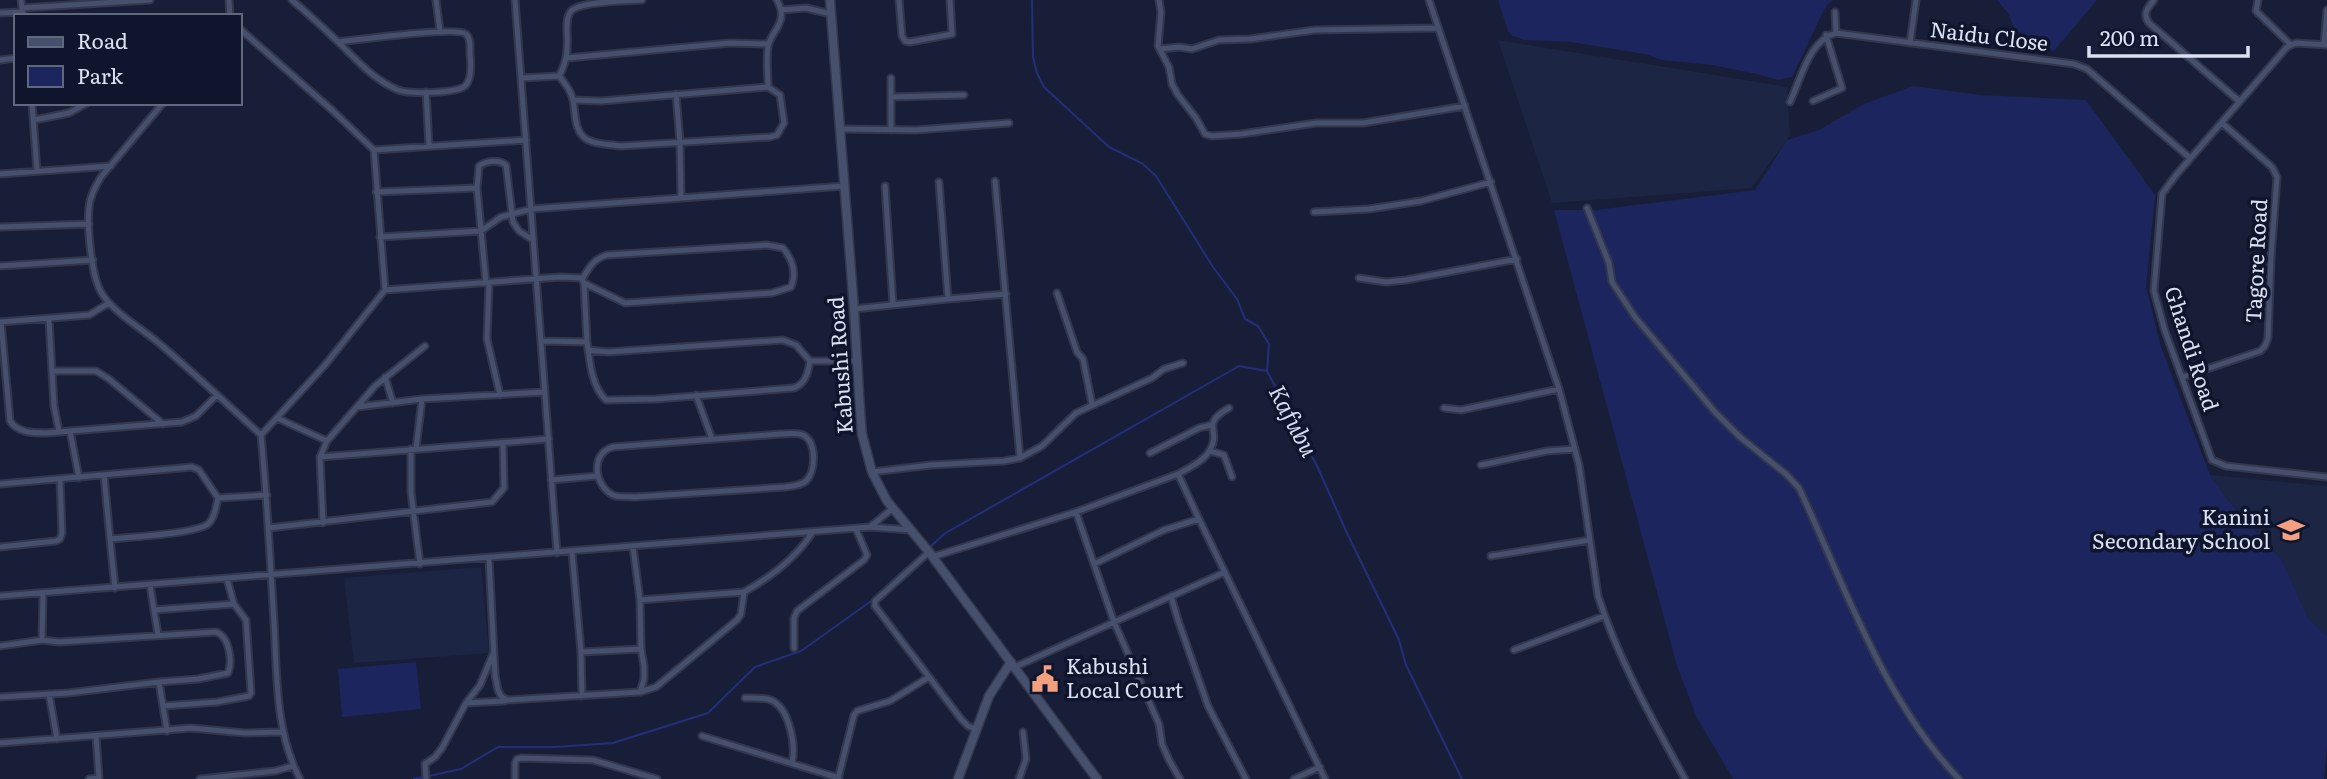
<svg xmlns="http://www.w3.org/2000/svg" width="2327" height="779" font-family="Literata,serif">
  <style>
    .built { fill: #1d2544 }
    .green { fill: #1c255e }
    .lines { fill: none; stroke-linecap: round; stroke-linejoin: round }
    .stream { stroke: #242f7b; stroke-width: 2 }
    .street-casing { stroke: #33374d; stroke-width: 9 }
    .secondary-casing { stroke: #33374d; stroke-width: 11 }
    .street { stroke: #464f6b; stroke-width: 5 }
    .secondary { stroke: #464f6b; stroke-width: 8 }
    .labels { text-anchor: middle; stroke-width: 7; stroke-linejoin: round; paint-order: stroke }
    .street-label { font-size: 21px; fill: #dbe1f2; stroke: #0f152d }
    .poi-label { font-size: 21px; fill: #dbe1f2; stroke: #0f152d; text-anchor: end }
    .water-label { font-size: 23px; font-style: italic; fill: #d5dcf3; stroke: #0f152d }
  </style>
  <rect width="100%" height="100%" fill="#181e37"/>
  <path class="built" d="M1498,40l289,47 3,49 -39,52 -199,15z
    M2210,475l117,11v150l-19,-18 -26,-58 -54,-60z
    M481,567l8,86 -135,10 -10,-85z"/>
  <path class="green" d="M1498,0h335l-6,5 -5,9 -30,63 -14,3 -21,-6 -45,-9 -50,-5 -17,-6 -74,-12 -47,-2 -13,-5 -3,-4z
    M1997,0h100l-44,52 -7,-7 -31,-15 -7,-17z
    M1913,86l67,9 106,5 69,95 -9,92 15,60 49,128 18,25 54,60 26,58 19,18v109l-3,34h-591l-36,-61 -20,-52 -123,-456h42l159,-20 32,-50 32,-10 45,-26z
    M416,662l5,47 -79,8 -4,-48z"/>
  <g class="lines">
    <path class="stream" d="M1032,0l1,57 4,16 7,14 65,60 34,17 13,12 57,91 24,32 8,20 13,7 11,18 -2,27 50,95 30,67 52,107 7,25 56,114
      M929,548l15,-14 295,-168 28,5
      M893,581l32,-29
      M429,776l32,-7 37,-22h58l57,-4 95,-30 47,-46 46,-16 73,-52
      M414,779l9,-2"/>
    <defs>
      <path id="street" d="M21,0l2,16
        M229,0l1,16
        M292,0c15,13 30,26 44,40 19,18 36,39 62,50 11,4 60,4 68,-5 6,-7 5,-22 4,-31 0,-6 1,-16 -4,-20 -9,-8 -110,6 -128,8
        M436,0l4,31
        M515,0l42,553
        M899,0l3,36 3,5 5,1 42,-8 -2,-34
        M1159,0l2,12 -3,34 11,21 3,17 6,11 18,23 9,16 7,2 29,-2 75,-11h47l102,-17
        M1429,0l130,389 20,76 19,131c21,65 54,123 87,183
        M2154,0c-6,7 -12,14 -5,23l90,78
        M2258,0l-2,11 35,34
        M22,8l128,-8
        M781,10l25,-2 25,6
        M1835,12l1,21
        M0,13l23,-1
        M240,29l93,82 41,39 11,140 -60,75 -64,70
        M1910,43l6,-43
        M2324,45l3,-35
        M2327,45l-31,-2 -9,4 -111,128 -14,19 -8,97 11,40 47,129 14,6 101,11
        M1160,49l19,-2 13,2 27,-9 31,-1 65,-9 123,-2
        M567,58l163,-15 38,1
        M0,60l16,-2
        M559,76c6,7 12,15 14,24 3,13 0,32 15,40 10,5 22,4 33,6l149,-9 7,-2 7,-12 -4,-28 -12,-8 -167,14 -28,-1
        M521,78l38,-2c8,-14 9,-27 8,-43 0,-7 -1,-16 4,-22 10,-10 56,-10 71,-11
        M891,78v52
        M768,87c0,-13 -2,-27 0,-40 2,-16 22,-24 9,-47
        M426,92l3,54
        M676,94l4,49 1,55
        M891,97l73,-2
        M1813,101l29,-13 -16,-53
        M1790,102c11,-23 19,-62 46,-69l238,31 13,5 8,7 95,82
        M32,103l5,68
        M163,103l-62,74c-6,10 -11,19 -12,30 -2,19 2,68 12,85 13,22 41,36 60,53 34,29 67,60 100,90 6,62 9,124 13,187 3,52 1,110 26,157
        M34,120l35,-7 18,-10
        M841,129l75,1 93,-7
        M374,150l152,-10
        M0,174l111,-8
        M885,186l8,118
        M477,188l2,-22c7,-5 19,-7 27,-1l7,57 6,9 14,9
        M376,192l101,-4 9,95
        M1587,208l22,55 3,19 23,35 80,95 25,25 46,37 13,14c47,100 83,210 160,291
        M1314,212l55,-3 52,-8 70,-19
        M0,227l89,-3
        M380,237l101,-6 20,-14 30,-8 313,-23
        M0,266l93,-6
        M1359,278l27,4 20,-2 111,-21
        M582,279c8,-12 11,-20 25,-24l160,-10 16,3c9,11 14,25 8,39l-19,6 -147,10 -41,-20
        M489,283l-2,56 13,56
        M385,290l175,-13 21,1 3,5 3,59c3,19 4,44 19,58l50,-1 138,-11c12,-5 14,-15 16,-27l-14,-16 -13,-5 -175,12 -20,-2
        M1057,293l20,59 6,7 9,45
        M948,299l58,-5
        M854,309l94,-10 -9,-117
        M49,320l5,86 5,25
        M0,322l89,-7 20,-12
        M1,322l9,99c8,12 23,12 36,12l136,-11 14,-6 21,-21
        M542,341l45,1
        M810,361h47
        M52,371h44l13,8 54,45
        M385,377l8,26
        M2183,377l77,-26 5,-5 3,-8 3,-81 6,-80 -5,-10 -50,-44
        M696,395l16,44
        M357,407l65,-8 123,-7
        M1444,408l17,2 98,-21
        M277,418l50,23
        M70,431l9,47
        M780,434c7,0 16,-2 23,1 14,7 13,36 3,46 -6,5 -14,5 -21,6l-150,10c-7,-1 -16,1 -22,-2 -19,-9 -23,-42 0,-48z
        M411,449v43l9,72
        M416,449l6,-50
        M1210,451l14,4 8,22
        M1150,453l49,-25 12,-3
        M320,457l7,-16 48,-55 50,-40
        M1020,458l22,-12 34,-33 76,-35 12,-9 19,-6
        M1481,465l66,-14 28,-2
        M872,472l59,-7 73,-4 16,-3 -25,-277
        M1178,474c11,-6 26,-13 32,-24 12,-21 -11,-25 19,-42
        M104,475l6,64
        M551,480l46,-4
        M0,484l192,-17 7,3 19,28 49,-3
        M1076,512l38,110 45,102 3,20 7,16 11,19
        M323,523l-3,-66 229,-18
        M870,527l23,-19
        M269,528l223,-26 12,-14 -1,-45
        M0,547l56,-6 4,-2 2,-6 -2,-53
        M633,547l7,53 1,49 3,17v13l-4,13
        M572,552l9,100 1,44
        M929,552l-54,49v5l86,113 7,7 7,3
        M1491,556l99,-16
        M932,557l144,-45 102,-38 21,45 126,260
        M489,559l6,116 3,15 3,6 6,4 133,-8 16,-5 81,-67 4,-6 3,-22c27,-15 51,-33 68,-59
        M1094,564l70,-34 35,-11
        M150,585l8,50
        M115,588l-5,-49c20,-2 85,-5 98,-15 7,-6 8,-18 10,-26
        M0,596l870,-69 41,3
        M1171,596l7,24 30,86 38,73
        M640,600l104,-8
        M154,610l80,-6
        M42,640l1,-47
        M0,646l42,-6 17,2 157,-10c13,4 17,29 12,41l-30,6 -39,3 -91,11 -68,4
        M794,648v-30l3,-7 67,-51 3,-5 -11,-26
        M1514,650l90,-34
        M581,652l60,-3
        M1015,667l210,-95
        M159,682l8,49
        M49,694l8,45
        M745,698c9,0 20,-1 28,3 17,10 23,45 19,62
        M466,703l39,-2
        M163,706l54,-4 32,-6 2,-3 -5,-73 -12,-16 -7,-25
        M702,736l137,42
        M0,743l191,-15 54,5 38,-1
        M89,779l10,-1 -3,-42
        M200,779l75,-8 18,-5
        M426,779l-1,-15 10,-7 7,-9 24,-45 14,-18 13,-31
        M515,779v-16l2,-4 4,-1 72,2 64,19
        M838,779l16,-64 3,-4 33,-10 39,-24
        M1019,779l7,-20 -3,-27
        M1294,779l26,-12"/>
      <path id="secondary" d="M830,0l24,309 6,101 2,24 10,38 15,29 42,51 168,227
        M958,779l31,-83 22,-34"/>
    </defs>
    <use href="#street" class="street-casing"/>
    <use href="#secondary" class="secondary-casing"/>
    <use href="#street" class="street"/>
    <use href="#secondary" class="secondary"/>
  </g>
  <defs>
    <symbol id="school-bare" viewBox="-9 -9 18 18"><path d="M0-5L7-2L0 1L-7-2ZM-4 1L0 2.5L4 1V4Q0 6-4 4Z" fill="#f2a080" stroke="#0f152d" stroke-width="2.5" paint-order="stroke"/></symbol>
    <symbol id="civic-bare" viewBox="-9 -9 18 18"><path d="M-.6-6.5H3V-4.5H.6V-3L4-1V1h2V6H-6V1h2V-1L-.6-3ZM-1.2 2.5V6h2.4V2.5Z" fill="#f2a080" stroke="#0f152d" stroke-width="2.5" paint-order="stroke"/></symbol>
  </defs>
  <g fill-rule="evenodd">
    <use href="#school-bare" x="2272" y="511" width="38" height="38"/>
    <use href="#civic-bare" x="1026" y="660" width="38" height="38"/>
  </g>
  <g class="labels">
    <g class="street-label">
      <text transform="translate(1989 37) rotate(7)" y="7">Naidu Close</text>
      <text transform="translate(2257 261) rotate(-87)" y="7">Tagore Road</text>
      <text transform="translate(2191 349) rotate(72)" y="7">Ghandi Road</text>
      <text transform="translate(841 365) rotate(-94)" y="7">Kabushi Road</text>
    </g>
    <g class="poi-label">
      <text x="2270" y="525">Kanini<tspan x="2270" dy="24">Secondary School</tspan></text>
      <text x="1066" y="674" text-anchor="start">Kabushi<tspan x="1066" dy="24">Local Court</tspan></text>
    </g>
    <g class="water-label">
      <text transform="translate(1293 421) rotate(62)" y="8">Kafubu</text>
    </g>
  </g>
  <rect x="14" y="14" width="228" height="91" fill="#0f152d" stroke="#61677c" stroke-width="2"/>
  <rect x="28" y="37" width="35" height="10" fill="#464f6b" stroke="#61677c" stroke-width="2"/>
  <text x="77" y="49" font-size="21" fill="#dbe1f2">Road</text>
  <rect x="28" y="66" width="35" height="21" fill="#1c255e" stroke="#61677c" stroke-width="2"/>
  <text x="77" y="84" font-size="21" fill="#dbe1f2">Park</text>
  <path d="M2089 46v10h159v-10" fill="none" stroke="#dbe1f2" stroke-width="3.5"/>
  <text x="2100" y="46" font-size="21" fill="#dbe1f2" stroke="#0f152d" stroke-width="5" paint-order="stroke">200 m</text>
</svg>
